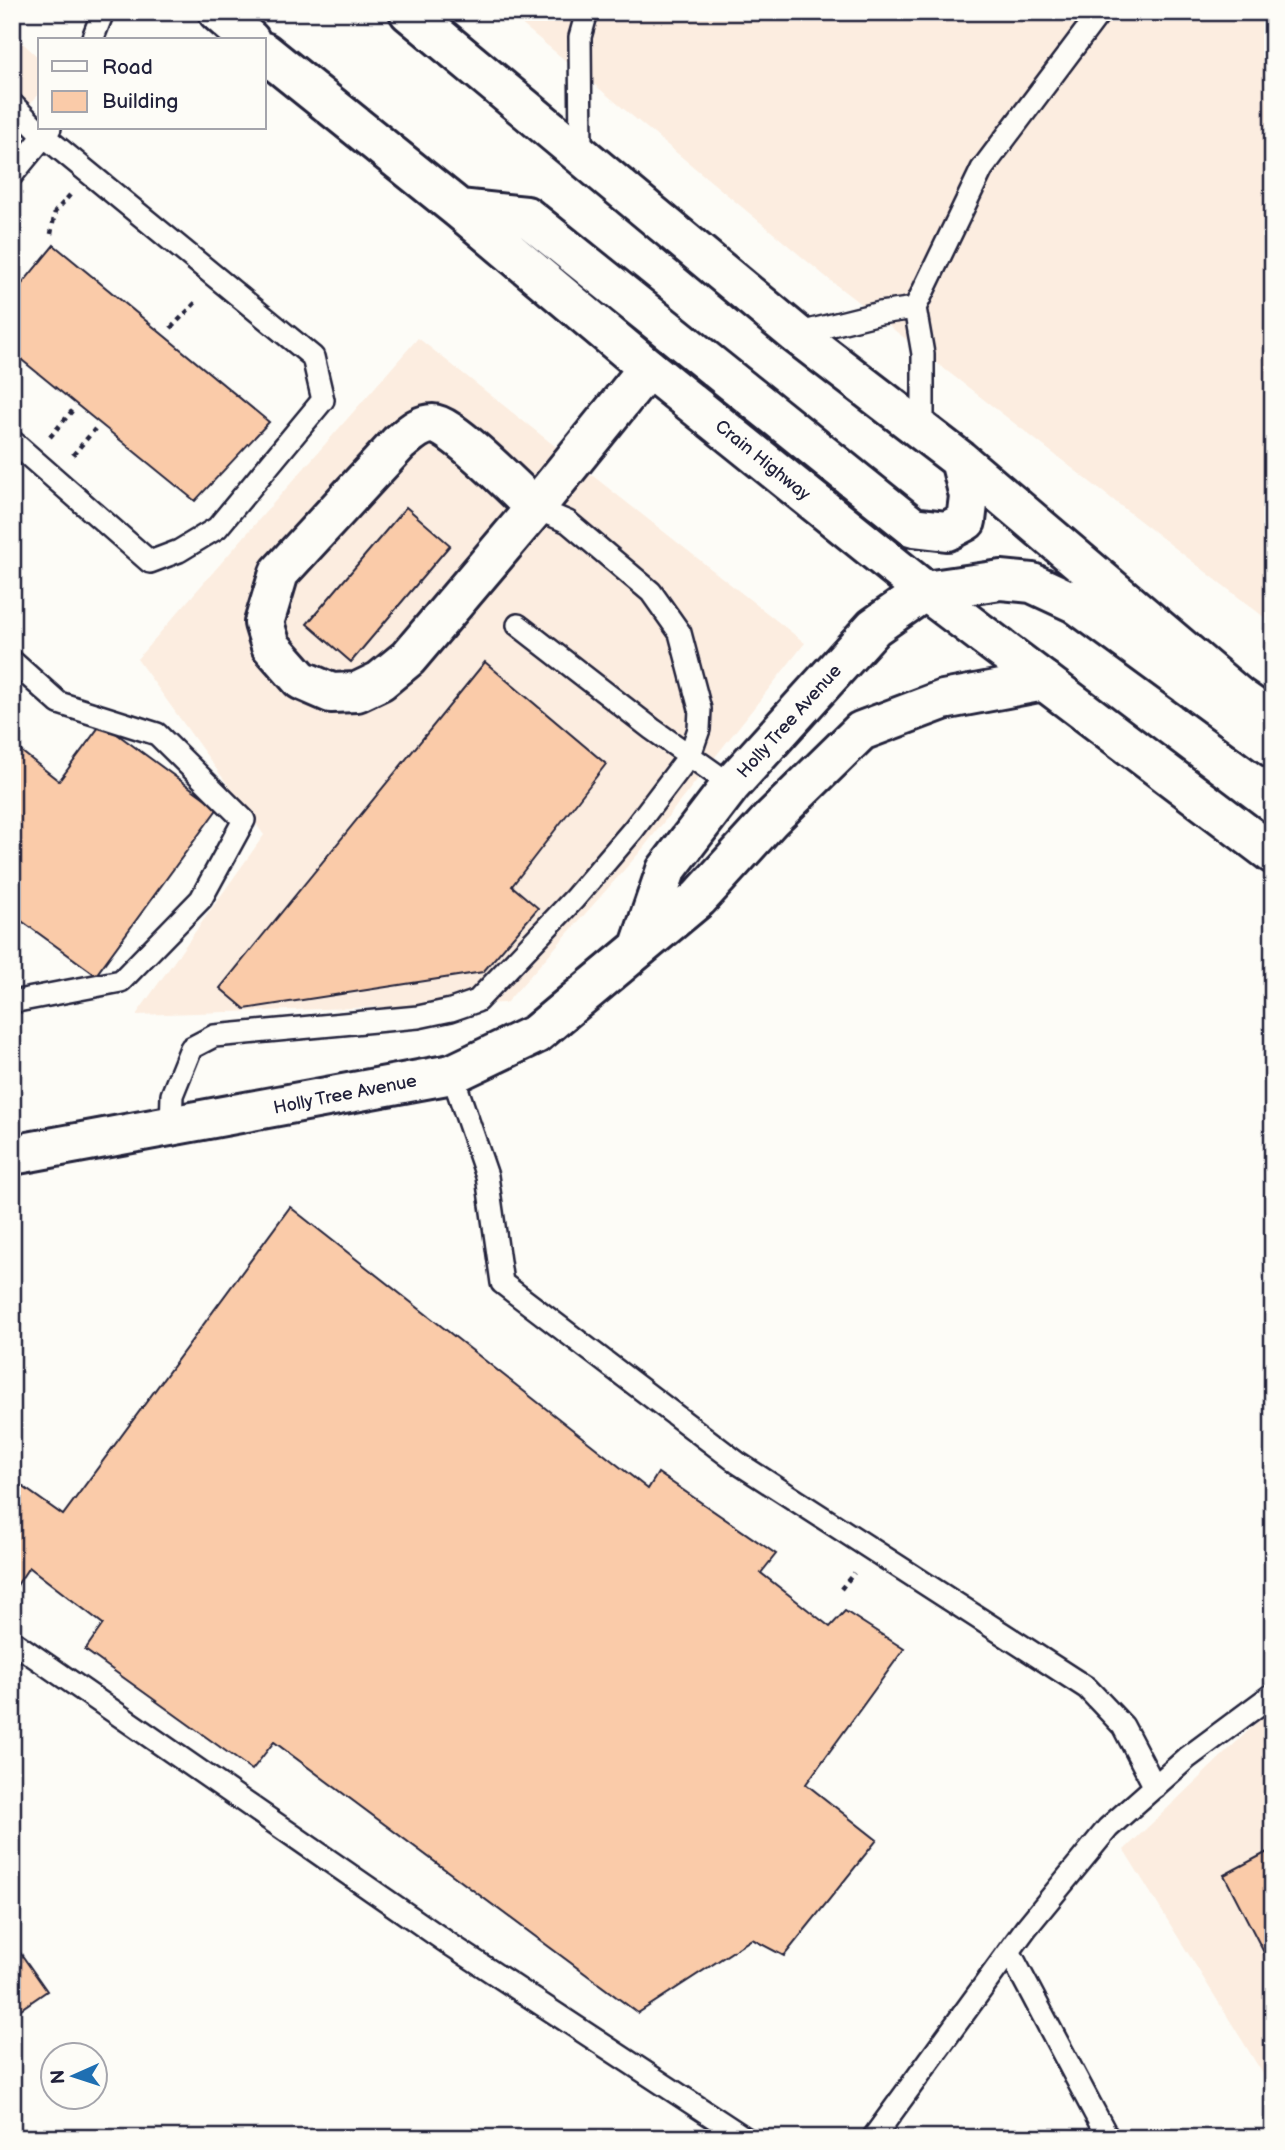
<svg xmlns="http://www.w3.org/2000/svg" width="1285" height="2150" font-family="'Balsamiq Sans',sans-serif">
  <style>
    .built { fill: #fcede0 }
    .building { fill: #facba9; stroke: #22223b; stroke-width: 2 }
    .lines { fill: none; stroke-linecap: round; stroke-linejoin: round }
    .service-casing { stroke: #22223b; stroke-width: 26 }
    .minor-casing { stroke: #22223b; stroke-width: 44 }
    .tertiary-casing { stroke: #22223b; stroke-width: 44 }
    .trunk-casing { stroke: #22223b; stroke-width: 44 }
    .path { stroke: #22223b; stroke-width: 4.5; stroke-dasharray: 5 5; stroke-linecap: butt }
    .service { stroke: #fdfcf7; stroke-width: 21 }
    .minor { stroke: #fdfcf7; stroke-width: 38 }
    .tertiary { stroke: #fdfcf7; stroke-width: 38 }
    .trunk { stroke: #fdfcf7; stroke-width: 38 }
    .labels { text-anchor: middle; stroke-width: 6; stroke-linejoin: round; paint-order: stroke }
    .street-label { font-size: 18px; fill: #22223b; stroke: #fdfcf7 }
  </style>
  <rect width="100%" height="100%" fill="#fdfcf7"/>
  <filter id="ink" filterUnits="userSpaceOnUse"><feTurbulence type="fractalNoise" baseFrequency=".0143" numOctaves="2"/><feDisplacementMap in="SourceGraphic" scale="14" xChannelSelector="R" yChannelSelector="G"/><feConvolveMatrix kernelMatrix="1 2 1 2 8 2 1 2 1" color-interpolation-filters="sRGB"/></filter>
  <g filter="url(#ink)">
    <path class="built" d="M507,12h766v612l-442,-343z
      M12,33l28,26v33l-28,35z
      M418,338l387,305 -165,209 -134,151 -370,12 128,-180 -127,-176z
      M1273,1707v383l-149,-240z"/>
    <path class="building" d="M54,245l215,177 -74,79 -183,-149v-56z
      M406,507l44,38 -99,117 -44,-38z
      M485,662l121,102 -94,122 26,22 -55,64 -238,37 -25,-21z
      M102,723l116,85 -122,167 -84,-61v-170l47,37z
      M290,1207l358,282 10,-16 118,81 -15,19 69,54 15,-16 59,38 -98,135 71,56 -93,116 -32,-17 -114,74 -364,-271 -22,28 -167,-120 18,-26 -74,-57 -17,26v-114l51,36z
      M1273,1849v121l-49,-95z
      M12,1941l35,50 -35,24z"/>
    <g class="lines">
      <defs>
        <path id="service" d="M92,40l11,-28
          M12,104l32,32 6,-8
          M581,155l-1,-118 7,-25
          M12,175l32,-39 269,221 10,43 -106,128 -38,23 -29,11 -138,-121
          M796,334l84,-21 35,-5
          M923,432v-78l-8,-46 67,-139 118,-157
          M518,625l134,104 79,56
          M12,661l47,42 98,31 87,86 -43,79 -80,82 -109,21
          M452,1074l35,102 15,107 236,180 349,225 36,38 32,61
          M171,1126l1,-31 19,-47 23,-12 204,-19 33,-7 26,-9 97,-102 59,-69 57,-75 9,-26 1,-20 -20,-76 -29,-41 -83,-70 -33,-14
          M12,1641l436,302 297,195
          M1009,1951l99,187
          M873,2138l153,-210 82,-100 79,-70 86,-64"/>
        <path id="minor" d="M535,508c-17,-16 -84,-84 -102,-84 -14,0 -24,11 -34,19l-120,130 -15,50 7,23 30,34 30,13 26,-1 23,-11 28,-23 127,-150 113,-140"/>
        <path id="tertiary" d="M640,946l26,-76 65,-85 143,-158 51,-36
          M12,1155l440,-81 84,-40 163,-136 71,-78 91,-89 82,-31 101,-19"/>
        <path id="trunk" d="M218,12l32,28
          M409,12l387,322 164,126 279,237 34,24
          M264,52l195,157 189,159 277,223 348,263
          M459,209l67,7 387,311 34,4 19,-10 3,-25 -9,-36
          M925,591l76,-11 31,3 43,20 198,145"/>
      </defs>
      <use href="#service" class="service-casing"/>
      <use href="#minor" class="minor-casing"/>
      <use href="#tertiary" class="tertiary-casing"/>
      <use href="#trunk" class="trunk-casing"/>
      <path class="path" d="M51,234l4,-22 15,-17
        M171,328l26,-27
        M50,437l22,-26
        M73,455l22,-26
        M841,1589l13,-16"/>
      <use href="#service" class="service"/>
      <use href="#minor" class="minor"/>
      <use href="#tertiary" class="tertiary"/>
      <use href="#trunk" class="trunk"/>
    </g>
  </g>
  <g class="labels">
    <g class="street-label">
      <text transform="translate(763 460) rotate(39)" y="6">Crain Highway</text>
      <text transform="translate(789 721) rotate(-48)" y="6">Holly Tree Avenue</text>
      <text transform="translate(345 1094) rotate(-11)" y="6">Holly Tree Avenue</text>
    </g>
  </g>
  <rect width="1285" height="2150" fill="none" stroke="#fdfcf7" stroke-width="42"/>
  <rect x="21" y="21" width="1243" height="2108" fill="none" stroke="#22223b" stroke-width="2.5" filter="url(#ink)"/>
  <rect x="38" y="38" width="228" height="91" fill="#fdfcf7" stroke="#a5a5ac" stroke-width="2"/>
  <rect x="52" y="61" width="35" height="10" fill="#fdfcf7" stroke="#a5a5ac" stroke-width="2"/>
  <text x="102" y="74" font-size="21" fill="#22223b">Road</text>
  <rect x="52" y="91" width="35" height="21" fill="#facba9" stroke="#a5a5ac" stroke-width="2"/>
  <text x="102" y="108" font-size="21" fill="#22223b">Building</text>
  <g transform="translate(74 2076) rotate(267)"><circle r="33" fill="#fdfcf7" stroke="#a5a5ac" stroke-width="2"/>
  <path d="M0-5L12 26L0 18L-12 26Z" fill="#1f6fb2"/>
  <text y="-10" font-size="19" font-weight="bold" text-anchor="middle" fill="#22223b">N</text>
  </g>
</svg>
